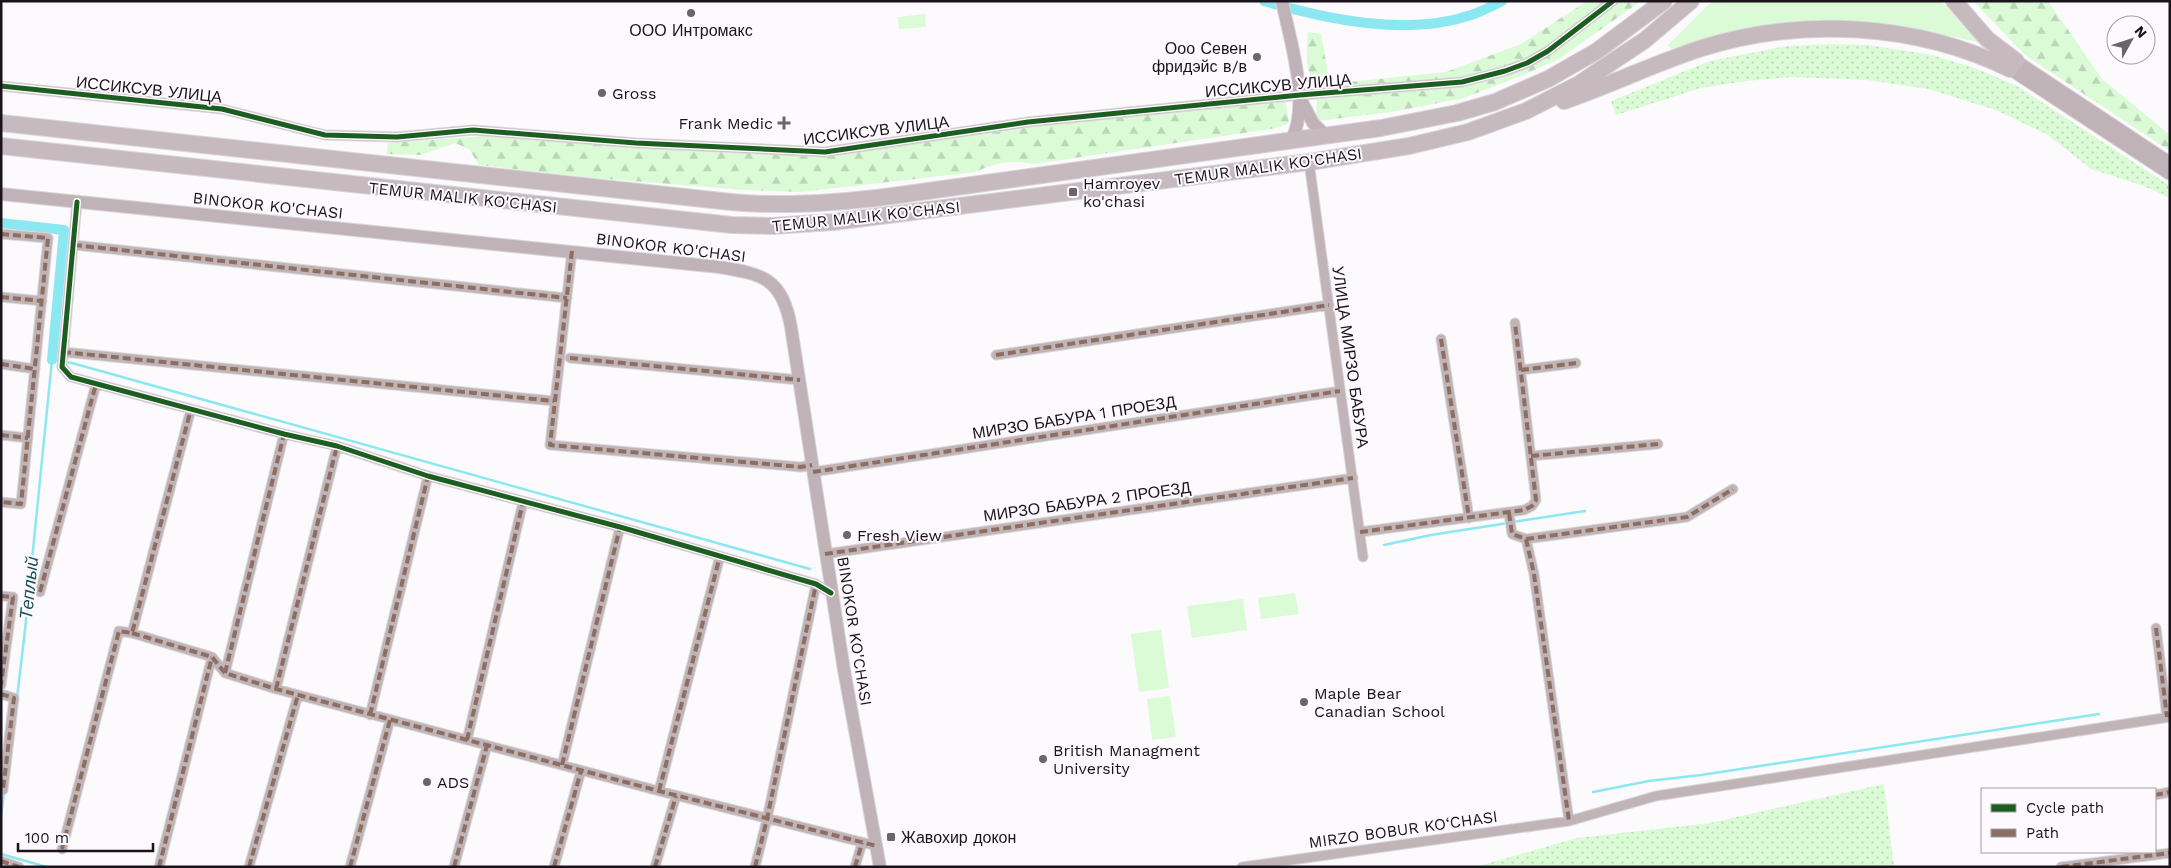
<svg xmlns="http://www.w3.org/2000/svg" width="2171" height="868" font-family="'Work Sans',sans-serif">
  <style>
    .grass { fill: url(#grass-dots) }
    .forest { fill: url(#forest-firs) }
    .park { fill: #dafbd6 }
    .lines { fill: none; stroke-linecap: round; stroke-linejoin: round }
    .stream { stroke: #8be8f0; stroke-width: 2.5 }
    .canal { stroke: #8be8f0; stroke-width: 10 }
    .street-casing { stroke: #d8d6d8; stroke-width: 11 }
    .secondary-casing { stroke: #d8d6d8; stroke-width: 14 }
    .highway-casing { stroke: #d8d6d8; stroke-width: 18 }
    .street { stroke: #c1b4b7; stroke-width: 9 }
    .secondary { stroke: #c0b3b7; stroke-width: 12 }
    .highway { stroke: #c6babf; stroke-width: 16 }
    .quiet { stroke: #8d6e63; stroke-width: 4; stroke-dasharray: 8 4; stroke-linecap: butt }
    .cycleway-casing { stroke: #fdf9fe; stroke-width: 8 }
    .cycleway { stroke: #1b5e20; stroke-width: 5 }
    .poi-dot { fill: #6a646b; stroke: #fdf9fe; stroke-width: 2 }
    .labels { text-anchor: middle; stroke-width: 4; stroke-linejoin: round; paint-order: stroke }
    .poi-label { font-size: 16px; fill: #1b131c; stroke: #fdf9fe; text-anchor: start }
    .street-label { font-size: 16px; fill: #1b131c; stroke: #fdf9fe }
    .water-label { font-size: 18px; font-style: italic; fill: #195358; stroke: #fdf9fe }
  </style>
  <defs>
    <pattern id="grass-dots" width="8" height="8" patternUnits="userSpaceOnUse" patternTransform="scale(1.25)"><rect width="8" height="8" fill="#dafbd6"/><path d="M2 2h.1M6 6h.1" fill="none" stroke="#bad6b7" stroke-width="1.8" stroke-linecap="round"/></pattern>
    <pattern id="forest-firs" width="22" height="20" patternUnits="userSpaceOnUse" patternTransform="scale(1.25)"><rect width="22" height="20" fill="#dafbd6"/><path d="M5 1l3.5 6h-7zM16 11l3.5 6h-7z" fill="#bad6b7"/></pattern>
  </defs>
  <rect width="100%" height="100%" fill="#fcfafd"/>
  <path class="grass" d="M1834,44l34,1 64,10 43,13 42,18 153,100v12l-29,-13 -50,-16 -43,-34 -52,-25 -68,-21 -61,-9 -75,-3 -46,4 -45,7 -85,27 -5,-14 99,-40 77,-15z
    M1884,784l10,83h-419l102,-29 133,-15z"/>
  <path class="forest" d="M1587,1h54l-82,58 -36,16 -59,23 -73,14 -74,9c-2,-13 1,-22 1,-35 -15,-14 -11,-36 -10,-54l13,2 9,50 116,-12 75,-28z
    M1973,1h75l54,78 68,56v16l-145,-96z
    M1273,98l13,5 3,20 -12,5 -243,36c-22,-4 -38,-2 -58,8l-175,20 -56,-2 -150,-12 -116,-13 -10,-16 -14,-6 -34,12 -34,-1 1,-11 97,-7 315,16 228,-30z"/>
  <path class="park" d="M1712,1h229l37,41c-47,-10 -94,-20 -143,-21 -56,-1 -111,13 -164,28l-3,-4z
    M925,14l1,13 -27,2 -1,-12z
    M1295,593l4,21 -38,5 -3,-21z
    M1243,599l4,31 -55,8 -5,-32z
    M1161,630l8,58 -30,4 -8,-58z
    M1170,696l6,41 -24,3 -5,-41z"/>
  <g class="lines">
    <path class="stream" d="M1513,522l72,-11
      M1384,545l47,-10 77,-12
      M17,698l8,-68 27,-270 20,3 738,206
      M1593,792l56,-11 52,-6 398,-61
      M1,816l3,-24
      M1,854l46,13"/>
    <path class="canal" d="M1264,1c62,18 143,36 207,14 10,-3 21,-9 31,-14
      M1,223l63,7 -12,130"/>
    <defs>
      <path id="street" d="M1,86l221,23 103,26 72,2 76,-7 163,13 189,9 203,-30 272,-27 162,-13 43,-11 22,-8 21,-12 65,-50
        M1309,162l54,395
        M77,202l-15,165 9,10 213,57 53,12 91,30 192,51 196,57 15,9
        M1,234l47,4 -27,266 -20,-2
        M74,245l493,53
        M572,251l-22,194 251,22 11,-2
        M1,297l41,4
        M1441,339l28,179
        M63,352l491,49
        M996,355l333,-50
        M570,358l230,22
        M1,364l34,5
        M1521,370l55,-7
        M1,435l27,3
        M1531,456l127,-12
        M813,472l527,-81
        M1509,513l3,21 14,5 8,35 35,247
        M1360,532l164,-22 8,-4 4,-6 -21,-177
        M1526,539l161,-22 46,-28
        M825,554l528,-76
        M40,592l56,-208
        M1,596l12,1 -12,88
        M2156,628l11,89
        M132,633l80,24 13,16 51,16 383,102 218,55
        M225,673l59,-239
        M276,689l61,-243
        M1,694l13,4 -11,92
        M370,715l58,-239
        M467,740l56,-238
        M562,765l58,-238
        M659,791l61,-235
        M2155,795l15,-3
        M62,849l57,-218 13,2 59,-224
        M1,861l18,6
        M159,867l53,-210
        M249,867l49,-172
        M350,867l40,-147
        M454,867l33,-122
        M554,867l27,-96
        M655,867l21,-71
        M755,867l12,-48 49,-235
        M855,867l7,-24
        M1242,867l327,-46 87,-25 514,-79
        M2061,867l109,-14"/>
      <path id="secondary" d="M1282,1c8,40 29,103 9,140
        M2016,61l154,102
        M2010,69l160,105
        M1302,102l11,21 13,13
        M1,194l718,73c44,7 63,11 72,60l53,343 36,197"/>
      <path id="highway" d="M1954,1l33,38 29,22
        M1564,101c47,-16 91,-38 138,-53 99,-31 214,-25 308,21
        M1,123l730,79c54,5 107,1 161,-6l489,-68 76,-15 38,-11 53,-23 49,-28 67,-50
        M1,146l731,79 40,1 61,-4 476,-60 100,-16 59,-14 58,-21 53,-27 66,-44 46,-39"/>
    </defs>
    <use href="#street" class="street-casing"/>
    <use href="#secondary" class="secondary-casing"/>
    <use href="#highway" class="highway-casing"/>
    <use href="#street" class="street"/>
    <use href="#secondary" class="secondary"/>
    <use href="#highway" class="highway"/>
    <path class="quiet" d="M1,234l47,4 -27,266 -20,-2
      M74,245l493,53
      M572,251l-22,194 251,22 11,-2
      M1,297l41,4
      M1441,339l28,179
      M63,352l491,49
      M996,355l333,-50
      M570,358l230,22
      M1,364l34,5
      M1521,370l55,-7
      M1,435l27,3
      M1531,456l127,-12
      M813,472l527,-81
      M1509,513l3,21 14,5 8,35 35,247
      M1360,532l164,-22 8,-4 4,-6 -21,-177
      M1526,539l161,-22 46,-28
      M825,554l528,-76
      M40,592l56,-208
      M1,596l12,1 -12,88
      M2156,628l11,89
      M132,633l80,24 13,16 51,16 383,102 218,55
      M225,673l59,-239
      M276,689l61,-243
      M1,694l13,4 -11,92
      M370,715l58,-239
      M467,740l56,-238
      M562,765l58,-238
      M659,791l61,-235
      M2155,795l15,-3
      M62,849l57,-218 13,2 59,-224
      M1,861l18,6
      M159,867l53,-210
      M249,867l49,-172
      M350,867l40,-147
      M454,867l33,-122
      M554,867l27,-96
      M655,867l21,-71
      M755,867l12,-48 49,-235
      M855,867l7,-24
      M2061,867l109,-14"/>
    <defs>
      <path id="cycleway" d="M1,86l221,23 103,26 72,2 76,-7 163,13 189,9 203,-30 272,-27 162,-13 43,-11 22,-8 21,-12 65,-50
        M77,202l-15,165 9,10 213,57 53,12 91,30 192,51 196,57 15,9"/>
    </defs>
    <use href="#cycleway" class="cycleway-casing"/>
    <use href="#cycleway" class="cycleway"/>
  </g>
  <g class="poi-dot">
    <circle cx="691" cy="13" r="5"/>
    <circle cx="1257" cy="57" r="5"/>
    <circle cx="602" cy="93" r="5"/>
    <path d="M781.5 115.5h5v5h5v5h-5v5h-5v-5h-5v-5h5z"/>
    <rect x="1068" y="187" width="10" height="10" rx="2.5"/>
    <circle cx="847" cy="535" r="5"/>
    <circle cx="1304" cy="702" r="5"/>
    <circle cx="1043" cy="759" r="5"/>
    <circle cx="427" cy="782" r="5"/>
    <rect x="886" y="832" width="10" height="10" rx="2.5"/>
  </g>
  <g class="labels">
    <g class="poi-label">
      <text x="691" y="36" text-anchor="middle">ООО Интромакс</text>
      <text x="1247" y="54" text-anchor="end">Ооо Севен<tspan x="1247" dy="18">фридэйс в/в</tspan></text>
      <text x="612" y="99">Gross</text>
      <text x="773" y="129" text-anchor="end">Frank Medic</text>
      <text x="1083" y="189">Hamroyev<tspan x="1083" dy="18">ko'chasi</tspan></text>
      <text x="857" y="541">Fresh View</text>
      <text x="1314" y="699">Maple Bear<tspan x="1314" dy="18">Canadian School</tspan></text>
      <text x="1053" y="756">British Managment<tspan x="1053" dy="18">University</tspan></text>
      <text x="437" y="788">ADS</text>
      <text x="901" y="843">Жавохир докон</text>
    </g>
    <g class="street-label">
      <text transform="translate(1278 85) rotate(-5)" y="6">ИССИКСУВ УЛИЦА</text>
      <text transform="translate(149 89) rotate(6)" y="6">ИССИКСУВ УЛИЦА</text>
      <text transform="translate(876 130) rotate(-7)" y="6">ИССИКСУВ УЛИЦА</text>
      <text transform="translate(1268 166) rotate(-8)" y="6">TEMUR MALIK KO'CHASI</text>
      <text transform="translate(463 197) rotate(6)" y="6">TEMUR MALIK KO'CHASI</text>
      <text transform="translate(268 205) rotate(6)" y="6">BINOKOR KO'CHASI</text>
      <text transform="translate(866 216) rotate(-6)" y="6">TEMUR MALIK KO'CHASI</text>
      <text transform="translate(671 247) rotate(7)" y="6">BINOKOR KO'CHASI</text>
      <text transform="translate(1351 357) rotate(82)" y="6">УЛИЦА МИРЗО БАБУРА</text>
      <text transform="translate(1074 417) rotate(-9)" y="6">МИРЗО БАБУРА 1 ПРОЕЗД</text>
      <text transform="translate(1087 501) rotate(-8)" y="6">МИРЗО БАБУРА 2 ПРОЕЗД</text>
      <text transform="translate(855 631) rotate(81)" y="6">BINOKOR KO'CHASI</text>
      <text transform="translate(1403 829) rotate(-8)" y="6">MIRZO BOBUR KO‘CHASI</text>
    </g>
    <g class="water-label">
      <text transform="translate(29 588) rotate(-84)" y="6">Теплый</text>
    </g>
  </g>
  <rect width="2171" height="868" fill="none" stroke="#1b131c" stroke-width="5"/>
  <rect x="1981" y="788" width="175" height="65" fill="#fdf9fe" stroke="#a39da4"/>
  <rect x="1991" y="804" width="25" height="8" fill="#1b5e20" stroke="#a39da4"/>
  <text x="2026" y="813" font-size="15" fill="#1b131c">Cycle path</text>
  <rect x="1991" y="829" width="25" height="8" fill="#8d6e63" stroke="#a39da4"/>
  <text x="2026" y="838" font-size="15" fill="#1b131c">Path</text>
  <g transform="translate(2131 40) rotate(50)"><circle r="24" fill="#fdf9fe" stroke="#a39da4"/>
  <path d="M0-4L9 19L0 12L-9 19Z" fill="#6a646b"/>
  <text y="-8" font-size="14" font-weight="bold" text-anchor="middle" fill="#1b131c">N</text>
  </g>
  <path d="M18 843v8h135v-8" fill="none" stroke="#1b131c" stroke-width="2.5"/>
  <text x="25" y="843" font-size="15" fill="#1b131c" stroke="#fdf9fe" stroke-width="4" paint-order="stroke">100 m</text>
</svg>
